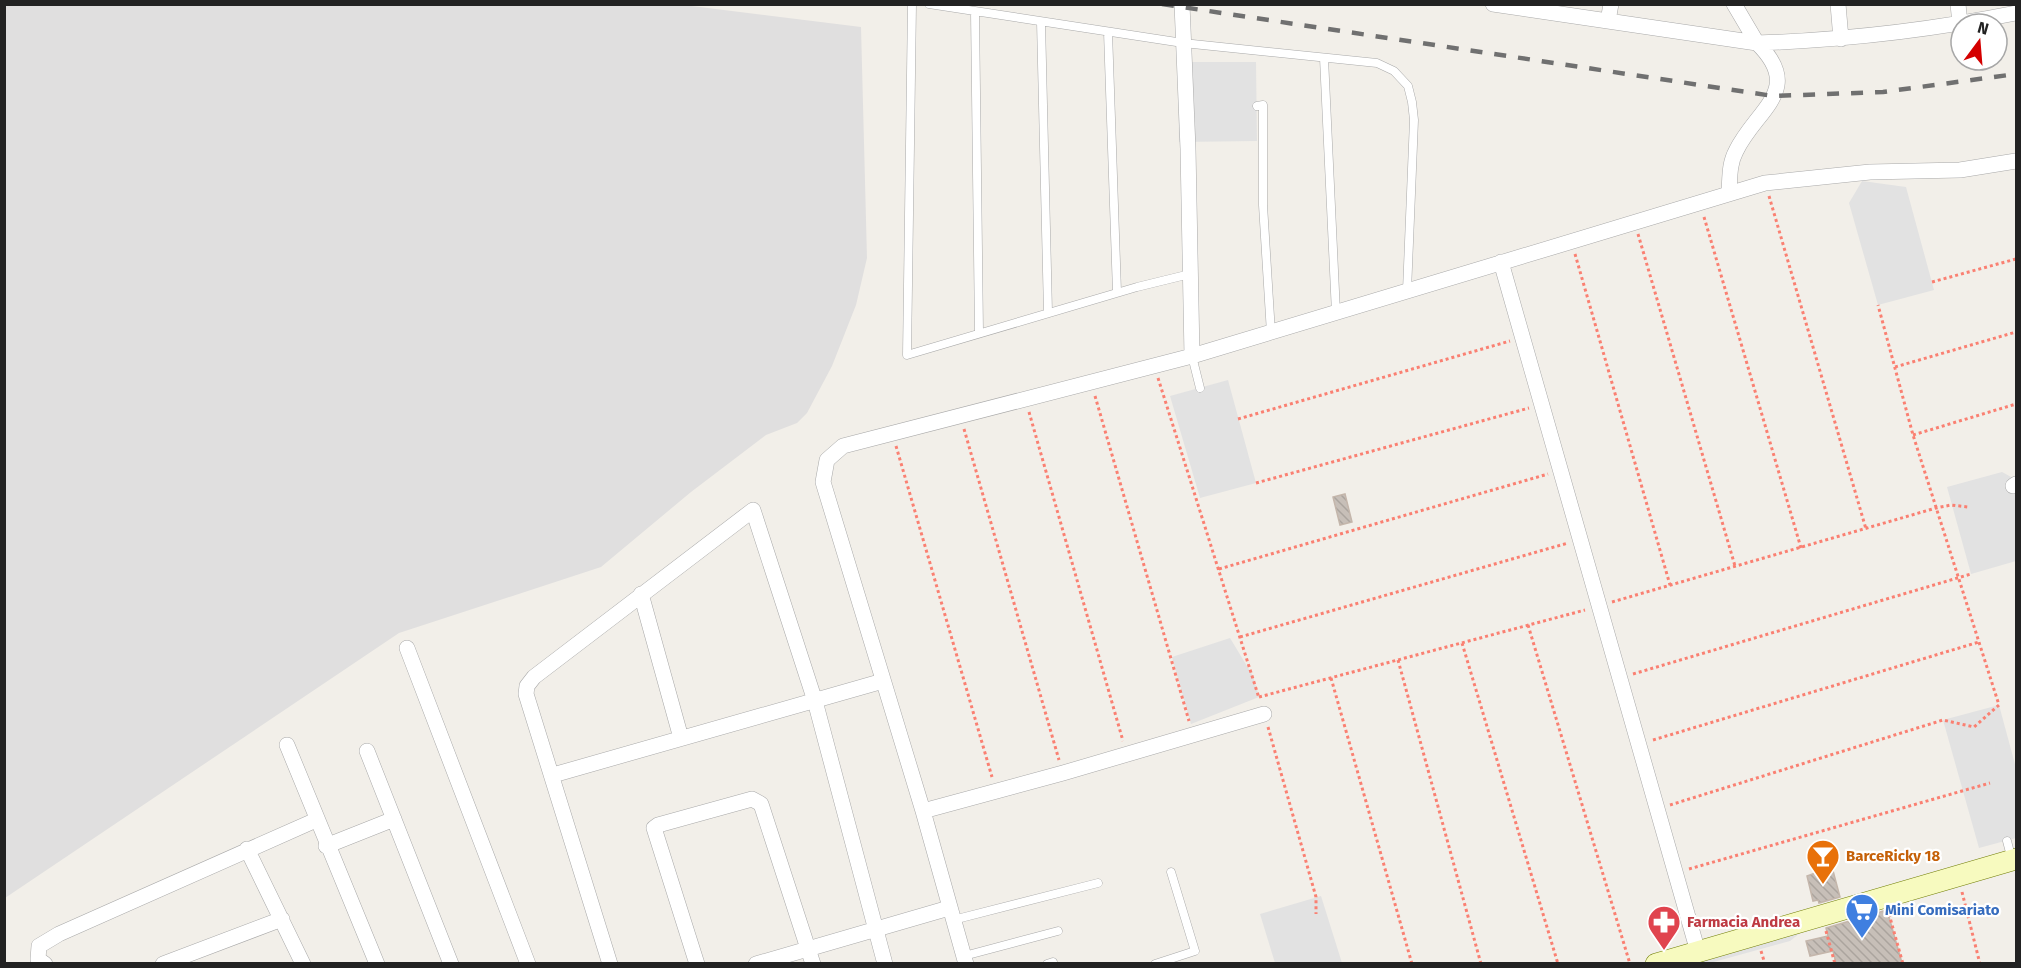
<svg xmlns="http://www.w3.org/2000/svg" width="2021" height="968" font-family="'Fira Sans',sans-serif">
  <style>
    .residential { fill: #e0dfdf }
    .parking { fill: #e2e2e2 }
    .building { fill: url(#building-back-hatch); stroke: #c4b6ab; stroke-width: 1.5 }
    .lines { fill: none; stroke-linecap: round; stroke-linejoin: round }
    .lane-casing { stroke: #a9a9a9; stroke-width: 9 }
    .street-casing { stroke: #a9a9a9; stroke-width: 16 }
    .secondary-casing { stroke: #707d05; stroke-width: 22 }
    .path { stroke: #fa8072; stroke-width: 3; stroke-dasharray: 3 3; stroke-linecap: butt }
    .lane { stroke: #fff; stroke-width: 8 }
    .street { stroke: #fff; stroke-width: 15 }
    .secondary { stroke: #f7fabf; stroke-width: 21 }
    .rail { stroke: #707070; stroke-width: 4.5; stroke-dasharray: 12 12; stroke-linecap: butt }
    .labels { text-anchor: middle; stroke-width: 4.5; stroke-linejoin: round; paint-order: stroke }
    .food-label { font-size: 15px; font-weight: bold; fill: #c56008; stroke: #fff; text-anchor: start }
    .shop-label { font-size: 15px; font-weight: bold; fill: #366cbe; stroke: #fff; text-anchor: start }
    .health-label { font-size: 15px; font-weight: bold; fill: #be3a42; stroke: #fff; text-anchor: start }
  </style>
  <defs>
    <pattern id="building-back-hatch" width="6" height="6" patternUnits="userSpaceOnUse" patternTransform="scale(1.5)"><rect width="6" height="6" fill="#c7bfb8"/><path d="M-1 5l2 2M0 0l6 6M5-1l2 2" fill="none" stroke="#aba49e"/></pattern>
  </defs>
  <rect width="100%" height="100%" fill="#f2efe9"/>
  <path class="residential" d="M676,4l185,23 6,231 -11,47 -24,61 -25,47 -10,10 -31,12 -75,57 -90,75 -202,66 -394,265v-893z"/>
  <path class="parking" d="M1178,62h78l1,79 -78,1z
    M1862,181l44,6 28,103 -56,15 -29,-102z
    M1228,380l28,103 -56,15 -30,-102z
    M2002,472l11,6 3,15v68l-45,13 -24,-87z
    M1230,638l23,38 6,21 -68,27 -19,-67z
    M1999,705l17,63v70l-37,10 -36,-128z
    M1321,896l21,67h-67l-15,-49z
    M1818,919l-28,22 -80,22 -43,1z"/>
  <path class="building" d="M1345,494l7,28 -12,3 -7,-28z
    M1832,867l8,30 -21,6 -1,-3 -5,1 -6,-25z
    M1887,910l15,53h-66l-3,-12 -23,5 -4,-15 22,-5 -2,-8z"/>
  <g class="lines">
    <defs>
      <path id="lane" d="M912,4l-5,351 230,-68 53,-13
        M929,4l254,39 194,20 17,8 14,15 4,16 2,18 -7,171
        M975,12l4,320
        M1041,22l7,290
        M1108,32l9,260
        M1324,58l12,255
        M1257,106l6,-1v100l8,128
        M1192,356l8,32
        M2007,841l5,19
        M953,920l145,-37
        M964,956l94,-25
        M1047,964l6,-2
        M1155,964l40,-13 -24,-79"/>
      <path id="street" d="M1182,4l6,145 4,207
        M1493,4l264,39c48,47 -1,66 -21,108 -7,13 -6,27 -7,41
        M1734,4l23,39c87,-3 174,-13 259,-30
        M1838,4l3,35
        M1958,4l2,20
        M1608,21l3,-17
        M1501,262l197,690
        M2013,486l3,-2
        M641,594l40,144
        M407,648l121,316
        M287,745l90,219
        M367,751l84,213
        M553,775l330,-94
        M923,811l140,-38 201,-59
        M326,846l68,-27
        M247,849l56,115
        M45,964l-7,-5 1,-13 20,-12 257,-114
        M163,964l119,-45
        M610,964l-84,-270 1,-8 7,-9 219,-167 62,191 70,263
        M697,964l-43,-136 4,-3 94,-26 9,5 52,160
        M756,964l193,-56
        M966,964l-43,-153 -100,-329 4,-22 16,-14 349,-90 573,-173 105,-11 90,-2 56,-9"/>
      <path id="secondary" d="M1656,964l360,-105"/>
    </defs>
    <use href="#lane" class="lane-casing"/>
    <use href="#street" class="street-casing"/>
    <use href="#secondary" class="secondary-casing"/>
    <path class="path" d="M1769,196l97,333
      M1704,217l97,331
      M1638,234l97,332
      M1575,254l95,331
      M1932,282l84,-23
      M1895,367l121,-35
      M1158,378l101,320
      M1095,396l94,325
      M1029,412l94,329
      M1238,419l272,-78
      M964,429l95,331
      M1913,435l103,-31
      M896,446l96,331
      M1256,483l273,-75
      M1219,569l329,-95
      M1612,602l324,-94 15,-3 17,2
      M1528,625l102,339
      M1240,637l328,-94
      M1462,643l96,321
      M1398,660l83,304
      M1633,674l338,-100
      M1331,678l81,286
      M1259,697l326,-87
      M1268,727l48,170v17
      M1653,740l326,-98
      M1670,805l273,-85 31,7 25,-22 -86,-270 -35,-130
      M1689,869l301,-86
      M1962,892l18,72
      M1889,914l14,50
      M1826,931l9,33
      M1761,951l4,13"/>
    <use href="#lane" class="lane"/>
    <use href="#street" class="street"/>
    <use href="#secondary" class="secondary"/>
    <path class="rail" d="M1162,4l611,92 110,-4 133,-18"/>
  </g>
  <defs>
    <symbol id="bar-pin" viewBox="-11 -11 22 30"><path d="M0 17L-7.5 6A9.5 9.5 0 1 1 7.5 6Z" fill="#e8710a" stroke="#fff"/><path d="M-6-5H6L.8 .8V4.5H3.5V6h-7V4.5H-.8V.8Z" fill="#fff"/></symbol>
    <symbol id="supermarket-pin" viewBox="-11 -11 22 30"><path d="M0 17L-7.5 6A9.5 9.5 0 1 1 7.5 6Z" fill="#3f7fe0" stroke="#fff"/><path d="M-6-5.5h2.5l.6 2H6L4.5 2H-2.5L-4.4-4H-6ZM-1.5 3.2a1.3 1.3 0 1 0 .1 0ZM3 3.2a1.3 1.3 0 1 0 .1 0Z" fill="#fff"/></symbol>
    <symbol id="pharmacy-pin" viewBox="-11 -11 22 30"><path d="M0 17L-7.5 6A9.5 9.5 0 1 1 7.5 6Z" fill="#e0444e" stroke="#fff"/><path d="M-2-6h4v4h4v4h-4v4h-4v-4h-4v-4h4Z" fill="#fff"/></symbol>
  </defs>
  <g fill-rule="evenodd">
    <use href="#bar-pin" x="1804" y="837" width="38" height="52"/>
    <use href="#supermarket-pin" x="1843" y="891" width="38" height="52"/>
    <use href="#pharmacy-pin" x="1645" y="903" width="38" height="52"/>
  </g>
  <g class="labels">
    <g class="food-label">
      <text x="1846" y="861">BarceRicky 18</text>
    </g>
    <g class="shop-label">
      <text x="1885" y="915">Mini Comisariato</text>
    </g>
    <g class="health-label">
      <text x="1687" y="927">Farmacia Andrea</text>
    </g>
  </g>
  <rect width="2021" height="968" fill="none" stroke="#222222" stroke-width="12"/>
  <g transform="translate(1979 42) rotate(16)"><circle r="28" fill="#ffffff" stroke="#a7a7a7" stroke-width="1.5"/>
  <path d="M0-4.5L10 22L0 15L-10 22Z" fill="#d40000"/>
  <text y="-9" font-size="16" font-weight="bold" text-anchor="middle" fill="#222222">N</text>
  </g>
</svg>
